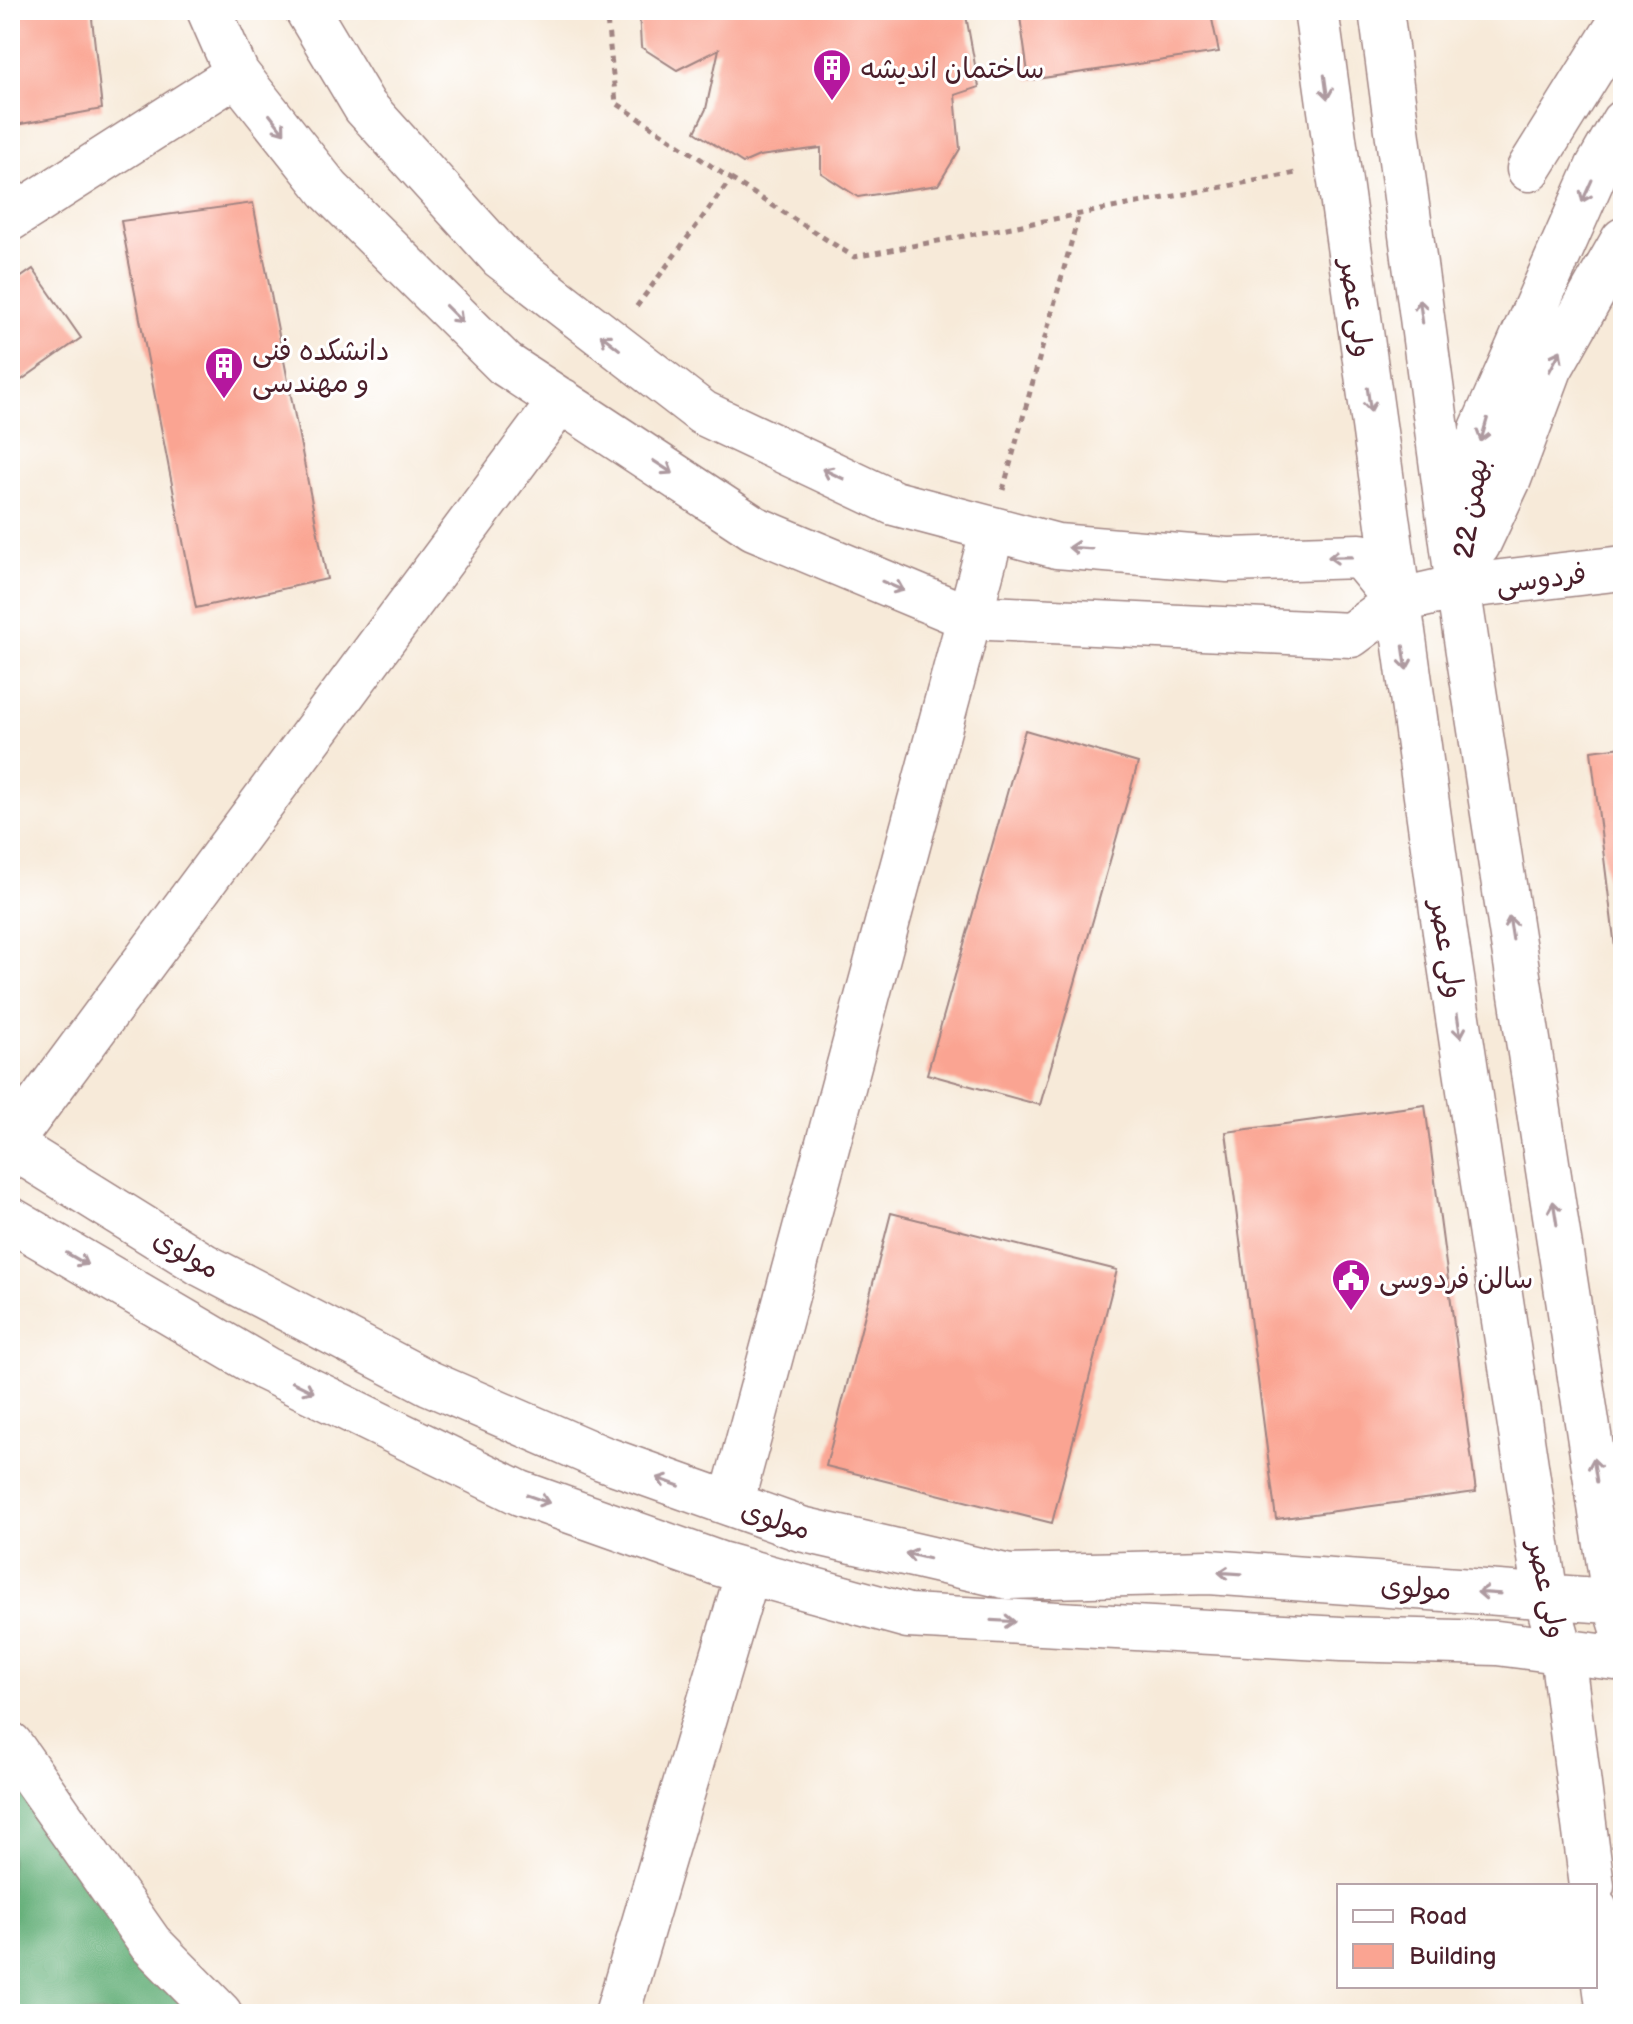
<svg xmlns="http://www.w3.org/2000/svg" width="1633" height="2024" font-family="'Balsamiq Sans','Playpen Sans Arabic',sans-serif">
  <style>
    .forest { fill: #63af78; stroke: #566752; stroke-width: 2 }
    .building { fill: #faa492 }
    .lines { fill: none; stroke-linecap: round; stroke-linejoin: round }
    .minor-casing { stroke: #a08482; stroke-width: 47 }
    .path { stroke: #a08482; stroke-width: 5; stroke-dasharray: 6 6; stroke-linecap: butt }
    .minor { stroke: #fff; stroke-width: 44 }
    .oneway { stroke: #ae9aa0 }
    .labels { text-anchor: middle; stroke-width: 6; stroke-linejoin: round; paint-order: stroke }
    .poi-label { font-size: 28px; fill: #4a1f2b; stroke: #fff; text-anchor: start }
    .street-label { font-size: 28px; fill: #4a1f2b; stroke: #fff }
  </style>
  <rect width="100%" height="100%" fill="#fff"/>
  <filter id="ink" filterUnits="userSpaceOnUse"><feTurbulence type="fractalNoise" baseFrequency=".0125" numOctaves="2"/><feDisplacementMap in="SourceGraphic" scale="16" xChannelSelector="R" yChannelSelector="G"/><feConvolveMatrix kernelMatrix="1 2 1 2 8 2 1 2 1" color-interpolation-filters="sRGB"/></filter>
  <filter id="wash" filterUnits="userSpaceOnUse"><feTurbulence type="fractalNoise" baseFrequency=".006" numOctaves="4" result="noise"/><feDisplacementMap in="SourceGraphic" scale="32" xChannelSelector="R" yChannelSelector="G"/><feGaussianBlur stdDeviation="1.8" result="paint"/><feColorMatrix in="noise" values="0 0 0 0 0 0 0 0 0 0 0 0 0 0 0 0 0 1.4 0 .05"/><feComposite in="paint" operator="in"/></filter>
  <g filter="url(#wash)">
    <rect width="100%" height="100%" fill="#f7ead9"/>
    <path class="forest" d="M10,1760l190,254h-190z"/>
    <g id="blocks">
      <path class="building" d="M10,10h81l11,99 -92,17z
        M639,10h326l14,77 -24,8 5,54 -22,36 -80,12 -37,-24v-25l-62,8 -16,7 -48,-31 11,-23 13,-60 -42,21 -36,-23z
        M1019,10h191l9,42 -190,28z
        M253,203l74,376 -131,29 -75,-387z
        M33,269l48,69 -71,50v-103z
        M1025,730l113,33 -98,342 -113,-31z
        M1623,747v224l-5,1 -27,-221z
        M1425,1105l51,387 -200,27 -50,-387z
        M891,1213l226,57 -65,253 -226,-57z"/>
    </g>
  </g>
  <g filter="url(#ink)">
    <use href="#blocks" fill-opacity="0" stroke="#a08482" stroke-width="2"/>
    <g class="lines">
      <defs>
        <path id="minor" d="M209,10l28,64 92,116 176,174 249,164 213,89 384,18 46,-34 61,-14 165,-19
          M307,10l58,97 136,150 202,156 191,90 163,43 171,14 132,-4 37,45
          M1316,10l129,922 101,665 16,56 30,233
          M1381,10l77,577 157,1016 8,26
          M1529,169l94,-151
          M10,219l227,-145
          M1466,537l16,-108 116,-263 25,-44
          M1478,545l31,-66 41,-110 73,-129
          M10,1143l551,-743
          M10,1145l193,120 226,118 173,75 199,71 208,48 200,-5 414,30
          M10,1219l256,150 254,124 200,71 188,52 433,23 156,4 126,16
          M731,1504l262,-975
          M10,1744l140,199 70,71
          M1595,1909l14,105
          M617,2014l131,-442"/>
      </defs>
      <use href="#minor" class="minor-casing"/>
      <path class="path" d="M606,10l10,93 115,76 -97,131
        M731,179l123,78 442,-84
        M1003,490l76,-276"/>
      <use href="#minor" class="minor"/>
    </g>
    <defs><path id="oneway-shaft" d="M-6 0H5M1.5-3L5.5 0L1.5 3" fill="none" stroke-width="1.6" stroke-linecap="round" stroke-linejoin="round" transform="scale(2)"/></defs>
    <g class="oneway">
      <use href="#oneway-shaft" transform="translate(1326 87) rotate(82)"/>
      <use href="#oneway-shaft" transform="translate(277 124) rotate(52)"/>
      <use href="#oneway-shaft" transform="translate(1587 191) rotate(114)"/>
      <use href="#oneway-shaft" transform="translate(1421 311) rotate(-98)"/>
      <use href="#oneway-shaft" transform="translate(454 314) rotate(45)"/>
      <use href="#oneway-shaft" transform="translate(610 342) rotate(-142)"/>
      <use href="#oneway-shaft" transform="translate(1555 361) rotate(-62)"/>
      <use href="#oneway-shaft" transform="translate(1369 400) rotate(82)"/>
      <use href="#oneway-shaft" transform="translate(1484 430) rotate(106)"/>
      <use href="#oneway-shaft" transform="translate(663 467) rotate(33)"/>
      <use href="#oneway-shaft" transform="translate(833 474) rotate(-155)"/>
      <use href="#oneway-shaft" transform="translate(1080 548) rotate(-176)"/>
      <use href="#oneway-shaft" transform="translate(1340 557) rotate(179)"/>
      <use href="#oneway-shaft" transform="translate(893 586) rotate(23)"/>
      <use href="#oneway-shaft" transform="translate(1405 658) rotate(82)"/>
      <use href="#oneway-shaft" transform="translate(1511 928) rotate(-99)"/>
      <use href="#oneway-shaft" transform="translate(1459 1026) rotate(81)"/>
      <use href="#oneway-shaft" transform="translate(1555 1213) rotate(-99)"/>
      <use href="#oneway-shaft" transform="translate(77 1259) rotate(30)"/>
      <use href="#oneway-shaft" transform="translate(303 1387) rotate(26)"/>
      <use href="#oneway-shaft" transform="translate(1595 1470) rotate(-99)"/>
      <use href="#oneway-shaft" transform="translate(668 1482) rotate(-160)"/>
      <use href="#oneway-shaft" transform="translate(538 1499) rotate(19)"/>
      <use href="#oneway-shaft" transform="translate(917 1556) rotate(-167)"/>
      <use href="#oneway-shaft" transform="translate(1230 1573) rotate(-176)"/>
      <use href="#oneway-shaft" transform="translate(1489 1593) rotate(-176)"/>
      <use href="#oneway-shaft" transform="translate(1003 1621) rotate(3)"/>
    </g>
  </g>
  <defs>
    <symbol id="building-pin" viewBox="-11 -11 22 30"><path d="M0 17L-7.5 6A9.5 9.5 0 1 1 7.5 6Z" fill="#b5179e" stroke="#fff"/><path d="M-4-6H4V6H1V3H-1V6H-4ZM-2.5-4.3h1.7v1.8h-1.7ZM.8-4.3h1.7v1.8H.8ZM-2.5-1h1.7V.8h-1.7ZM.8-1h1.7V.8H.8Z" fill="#fff"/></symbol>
    <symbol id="civic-pin" viewBox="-11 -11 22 30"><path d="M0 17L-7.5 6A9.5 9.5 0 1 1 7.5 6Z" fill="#b5179e" stroke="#fff"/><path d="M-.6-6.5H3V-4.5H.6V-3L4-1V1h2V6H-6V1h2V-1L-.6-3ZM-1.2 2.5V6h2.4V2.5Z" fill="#fff"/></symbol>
  </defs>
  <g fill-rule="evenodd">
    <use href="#building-pin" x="810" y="46" width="44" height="60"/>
    <use href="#building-pin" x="202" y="344" width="44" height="60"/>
    <use href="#civic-pin" x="1329" y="1256" width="44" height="60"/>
  </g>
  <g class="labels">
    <g class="poi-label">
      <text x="860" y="78">ساختمان اندیشه</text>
      <text x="252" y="360">دانشکده فنی<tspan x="252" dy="32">و مهندسی</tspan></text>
      <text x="1379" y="1288">سالن فردوسی</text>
    </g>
    <g class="street-label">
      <text transform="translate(1357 308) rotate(82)" y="10">ولی عصر</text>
      <text transform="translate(1470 508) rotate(-81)" y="10">22 بهمن</text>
      <text transform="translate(1541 578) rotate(-7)" y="10">فردوسی</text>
      <text transform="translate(1448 949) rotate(81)" y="10">ولی عصر</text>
      <text transform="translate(187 1253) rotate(30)" y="10">مولوی</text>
      <text transform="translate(776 1519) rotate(18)" y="10">مولوی</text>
      <text transform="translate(1416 1587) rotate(4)" y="10">مولوی</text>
      <text transform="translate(1548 1589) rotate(78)" y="10">ولی عصر</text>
    </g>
  </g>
  <rect width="1633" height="2024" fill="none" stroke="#fff" stroke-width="40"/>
  <rect x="1337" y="1884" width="260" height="104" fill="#ffffff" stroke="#b7a5aa" stroke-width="2"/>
  <rect x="1353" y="1910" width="40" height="12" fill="#ffffff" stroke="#b7a5aa" stroke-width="2"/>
  <text x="1409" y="1924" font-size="24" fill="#4a1f2b">Road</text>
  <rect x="1353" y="1944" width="40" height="24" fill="#faa492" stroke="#b7a5aa" stroke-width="2"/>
  <text x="1409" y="1964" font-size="24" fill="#4a1f2b">Building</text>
</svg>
